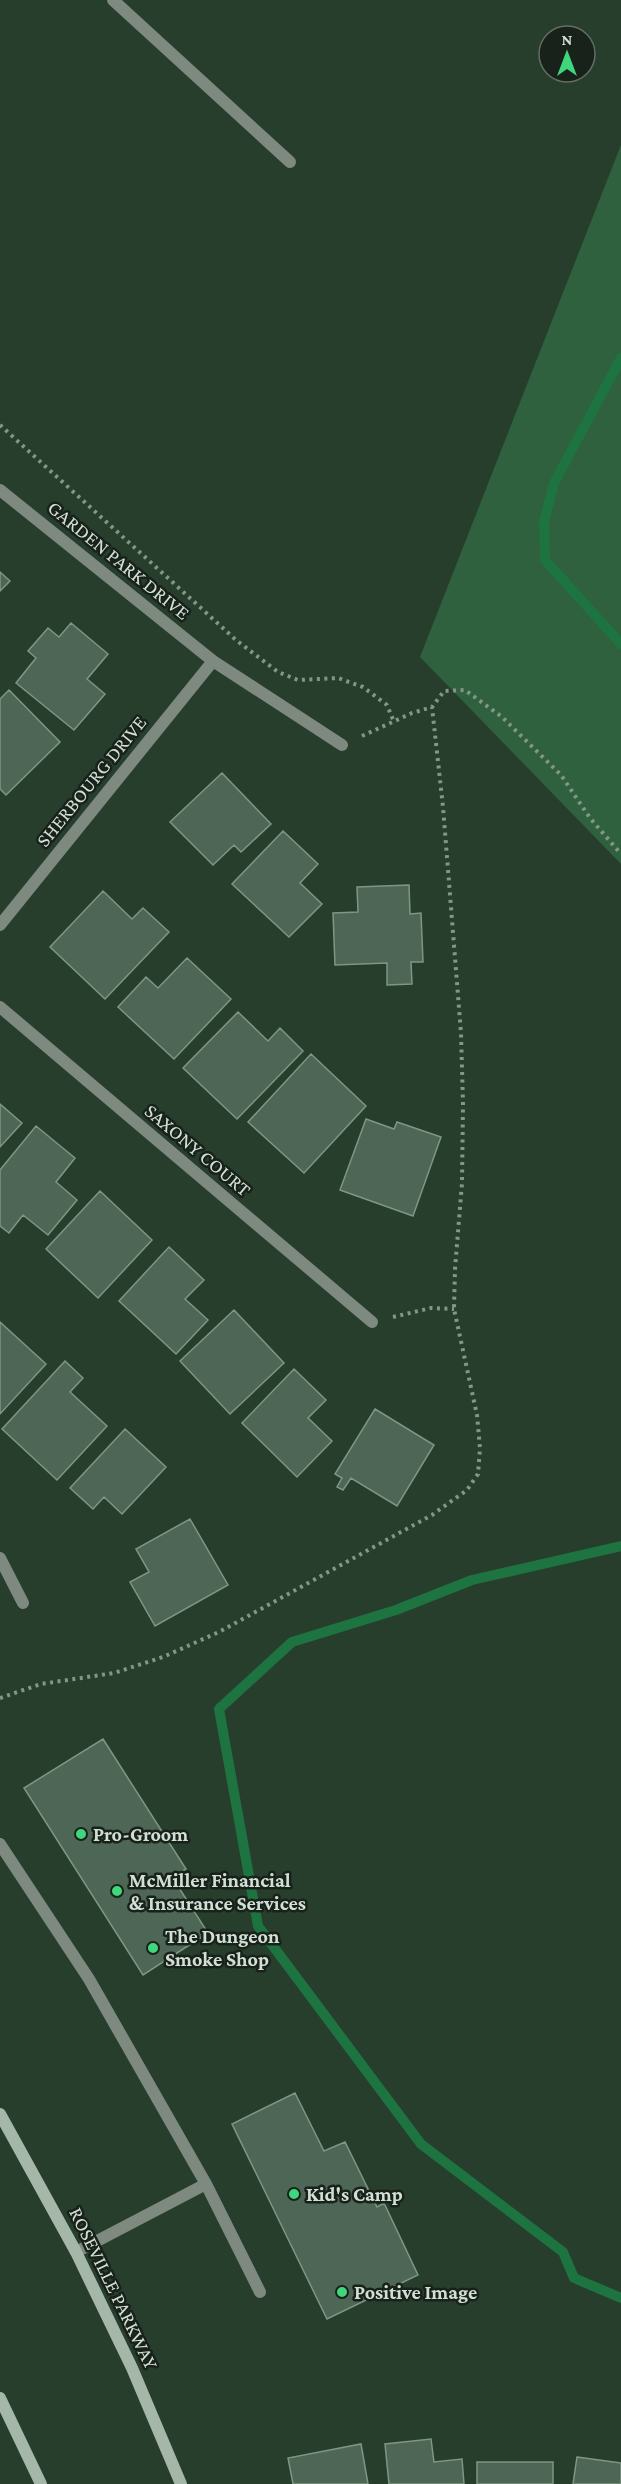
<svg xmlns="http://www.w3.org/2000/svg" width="621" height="2484" font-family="'Crimson Pro',serif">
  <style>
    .green { fill: #2f613f }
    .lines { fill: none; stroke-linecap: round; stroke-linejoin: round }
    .stream { stroke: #1d7440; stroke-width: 10 }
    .building { fill: #4e6655; stroke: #7e9784; stroke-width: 1.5 }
    .path { stroke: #839688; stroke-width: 4; stroke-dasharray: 3 4.5; stroke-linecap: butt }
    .lane { stroke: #7e8980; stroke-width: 12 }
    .street { stroke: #7e8980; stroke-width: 12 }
    .secondary { stroke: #a5b7a9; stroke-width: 12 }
    .poi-dot { fill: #40d77c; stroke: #18221a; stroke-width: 2 }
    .labels { text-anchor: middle; stroke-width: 5; stroke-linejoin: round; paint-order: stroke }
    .street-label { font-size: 20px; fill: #d1dfd4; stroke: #18221a }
    .poi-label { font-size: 20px; font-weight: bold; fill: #d1dfd4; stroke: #18221a; text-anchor: start }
  </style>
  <rect width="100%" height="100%" fill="#273e2d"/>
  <path class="green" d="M621,145v719l-201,-207z"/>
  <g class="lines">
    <path class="stream" d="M621,358l-67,125 -10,39 1,38 76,84
      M621,1546l-149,34 -76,30 -104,32 -73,67 39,217 163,218 142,108 11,26 47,20"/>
  </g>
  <path class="building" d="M0,572l10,9 -10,10z
    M71,623l37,31 -21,25 18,15 -31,36 -58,-47 20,-25 -8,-7 20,-23 11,9z
    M9,690l51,52 -54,53 -6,-6v-90z
    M222,773l49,51 -30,28 -7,-7 -21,20 -43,-43z
    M283,831l35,33 -18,19 22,21 -33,33 -57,-53z
    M409,885l1,29 11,-1 2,49h-12l1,22 -25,1v-22l-52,2 -2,-52 25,-1 -1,-25z
    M103,891l29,28 11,-11 26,24 -64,67 -55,-52z
    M187,958l44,41 -57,60 -56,-52 28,-30 12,11z
    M238,1012l30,29 12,-13 23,23 -66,68 -54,-51z
    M311,1054l55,52 -62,67 -56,-51z
    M0,1104l22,19 -22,24z
    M366,1119l28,10 3,-7 44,15 -28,79 -73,-26z
    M36,1126l39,32 -19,24 21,18 -29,35 -25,-20 -14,18 -9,-7v-56z
    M100,1191l52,49 -54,58 -52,-49z
    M169,1247l35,33 -19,19 23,21 -32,34 -57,-53z
    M234,1310l50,53 -54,51 -50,-53z
    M0,1322l46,42 -46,50z
    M65,1361l18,17 -13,14 37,34 -50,54 -55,-51z
    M294,1369l32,31 -18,18 24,23 -35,36 -55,-54z
    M375,1409l59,36 -37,61 -46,-28 -8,12 -6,-3 5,-9 -7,-4z
    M125,1429l41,38 -44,47 -18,-17 -11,12 -23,-21z
    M190,1519l38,66 -73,41 -25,-44 19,-10 -13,-23z
    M103,1739l83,130 -14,8 36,56 -65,42 -119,-187z
    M295,2093l29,58 21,-9 32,65 7,-4 34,72 -91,44 -95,-195z
    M431,2439l3,23 28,-3 2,25h-75l-4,-40z
    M361,2444l7,40h-75l-5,-26z
    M577,2457l44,6v21h-48z
    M477,2462h76v22h-76z"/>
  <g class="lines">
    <path class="path" d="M0,425l236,215 42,32 20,8 40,-2 25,9 24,18 7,17
      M362,736l50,-23 20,-6 12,-16 21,-1 37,27 59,58 29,43 31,36
      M393,1317l38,-9 23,1
      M0,1698l41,-14 73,-11 49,-16 56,-25 213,-117 35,-25 11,-16 2,-26 -3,-33 -23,-106 1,-40 7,-86 1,-79 -2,-71 -18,-226 -11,-100"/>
    <path class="lane" d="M113,0l177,162
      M0,1844l89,135 117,205 54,108
      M76,2252l130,-68"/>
    <path class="street" d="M0,490l213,171 129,84
      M0,925l213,-264
      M0,1007l372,315
      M0,1558l23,45"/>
    <path class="secondary" d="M0,2114l76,138 56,116 49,116
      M0,2398l41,86"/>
  </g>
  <g class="poi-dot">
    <circle cx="81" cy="1834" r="6"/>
    <circle cx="117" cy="1891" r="6"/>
    <circle cx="153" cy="1948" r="6"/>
    <circle cx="294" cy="2194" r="6"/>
    <circle cx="342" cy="2292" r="6"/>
  </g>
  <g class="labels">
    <g class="street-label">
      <text transform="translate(119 560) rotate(39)" y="7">GARDEN PARK DRIVE</text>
      <text transform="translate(91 781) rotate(-51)" y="7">SHERBOURG DRIVE</text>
      <text transform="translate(198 1150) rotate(40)" y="7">SAXONY COURT</text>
      <text transform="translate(114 2288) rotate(64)" y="7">ROSEVILLE PARKWAY</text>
    </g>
    <g class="poi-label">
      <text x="93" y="1841">Pro-Groom</text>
      <text x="129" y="1887">McMiller Financial<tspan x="129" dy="23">&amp; Insurance Services</tspan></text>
      <text x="165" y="1943">The Dungeon<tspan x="165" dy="23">Smoke Shop</tspan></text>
      <text x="306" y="2201">Kid's Camp</text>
      <text x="354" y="2299">Positive Image</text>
    </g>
  </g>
  <g transform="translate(567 54)"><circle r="28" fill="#18221a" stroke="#626e64" stroke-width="1.5"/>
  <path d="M0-4.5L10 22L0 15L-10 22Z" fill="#40d77c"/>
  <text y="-9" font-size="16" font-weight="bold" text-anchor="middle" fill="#d1dfd4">N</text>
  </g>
</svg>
